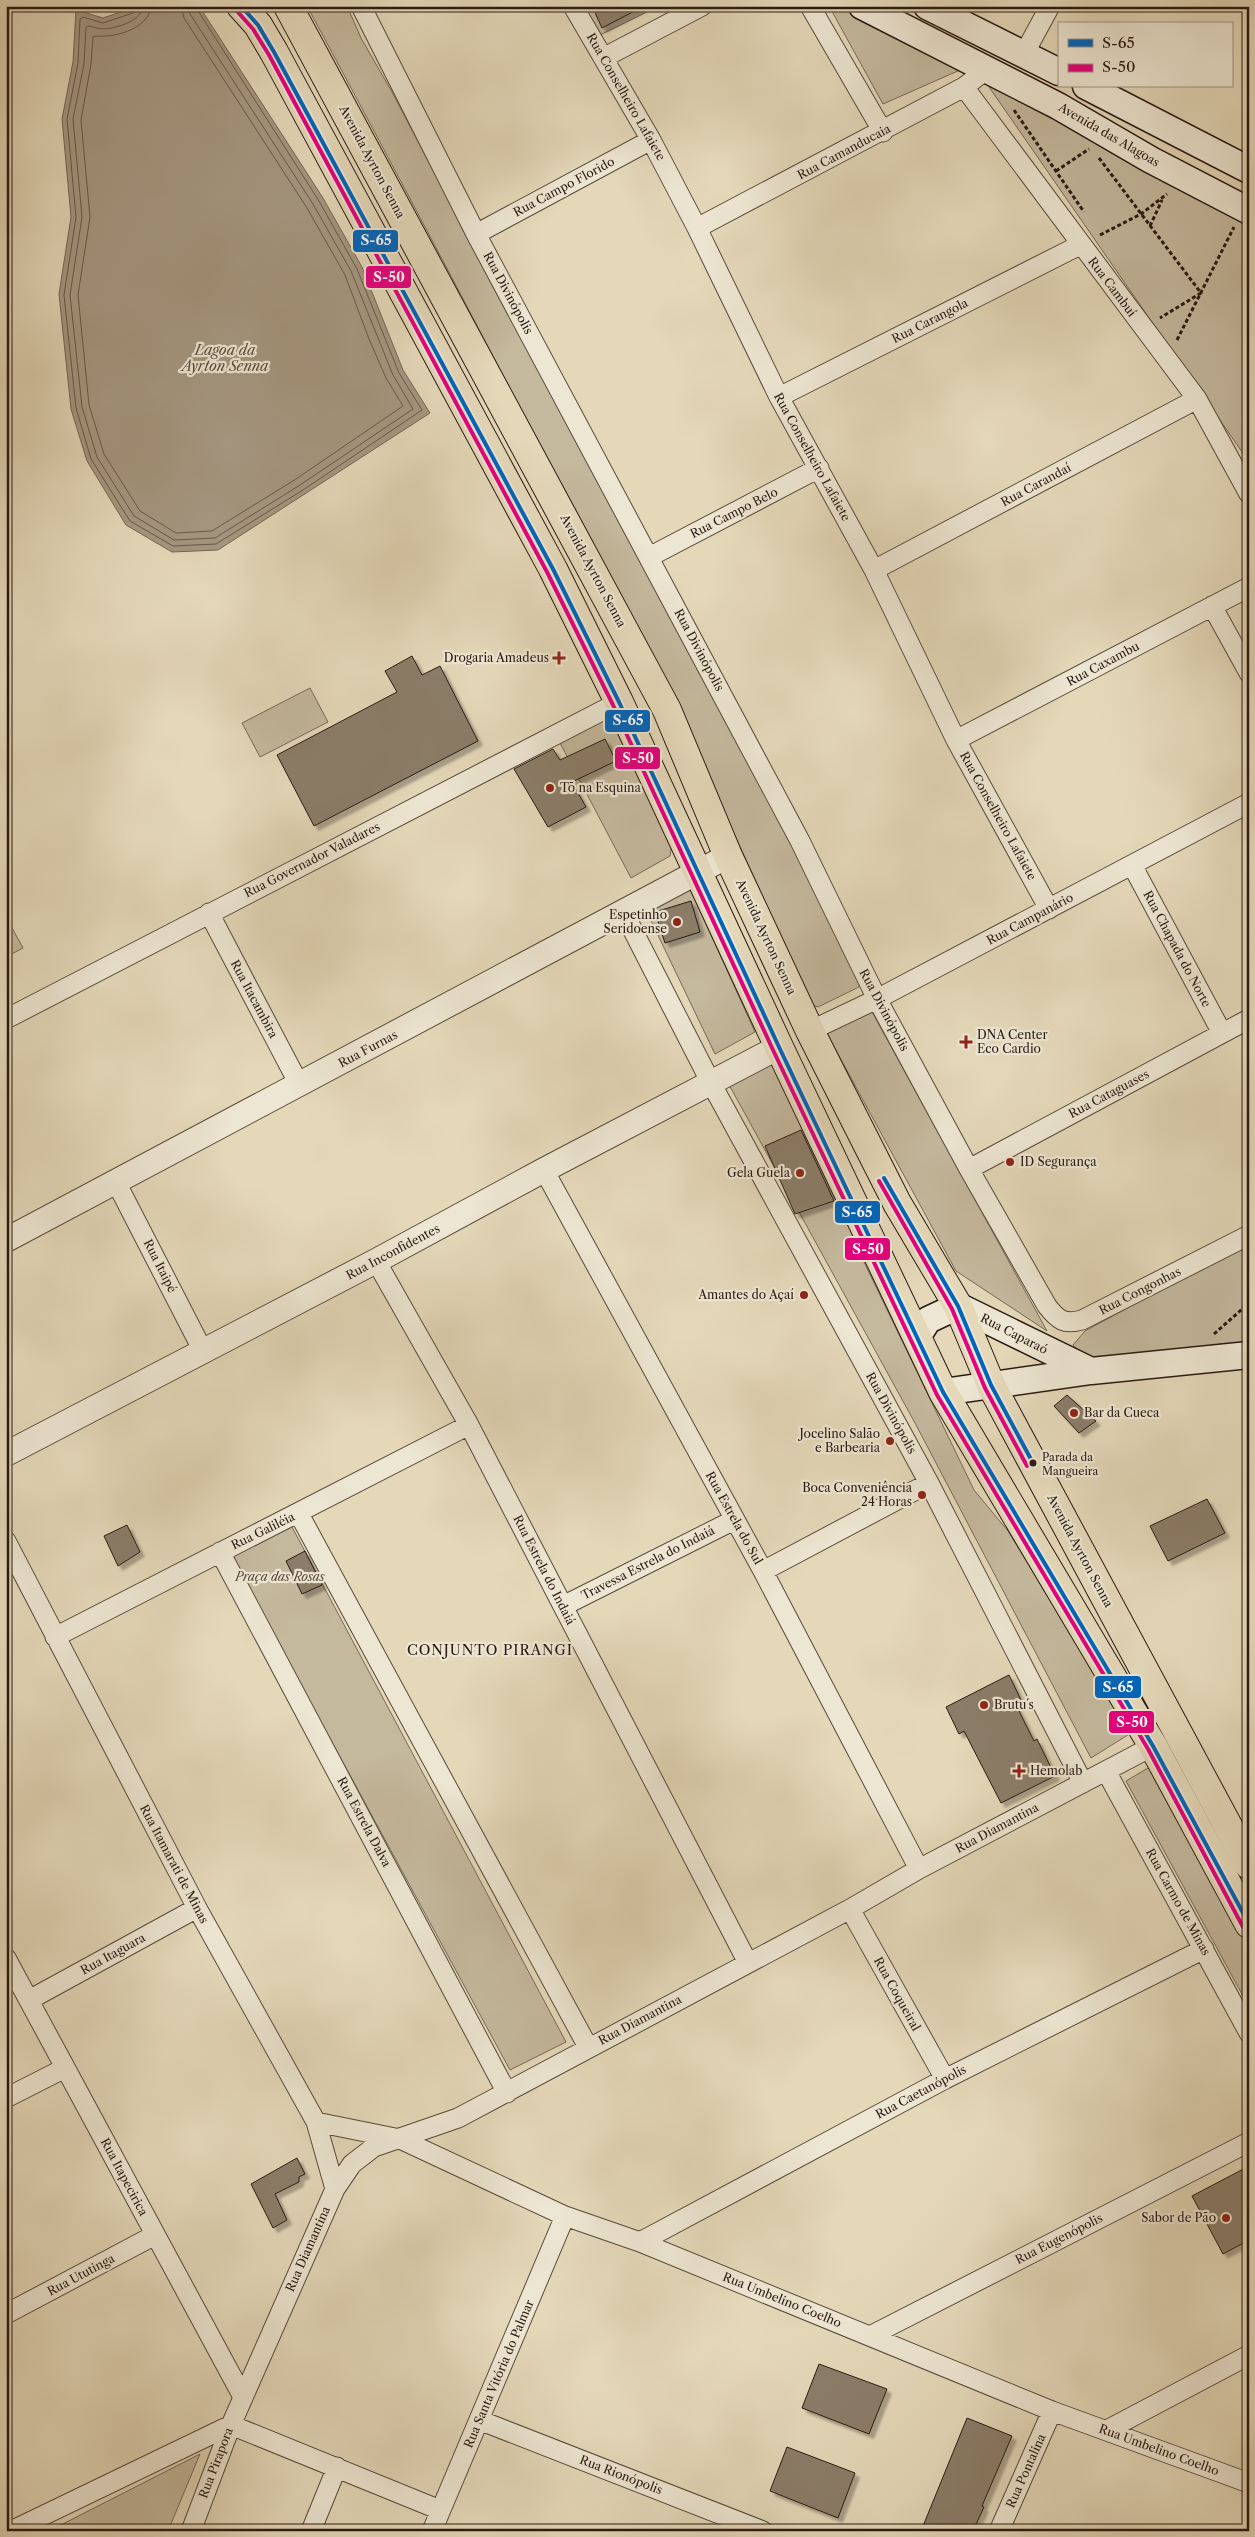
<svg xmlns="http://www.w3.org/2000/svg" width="1255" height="2537" font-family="'Libre Caslon Text',serif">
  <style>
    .green { fill: #c4b89d; stroke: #776958 }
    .water { fill: #a59781; stroke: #746555 }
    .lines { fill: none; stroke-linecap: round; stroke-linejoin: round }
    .shore { stroke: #68584a; stroke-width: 1 }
    .building { fill: #8b7d69; stroke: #2a1a13; filter: url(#shadow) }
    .minor-casing { stroke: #584a3c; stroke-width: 21 }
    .tertiary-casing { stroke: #584a3c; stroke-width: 26 }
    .secondary-casing { stroke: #2a1a13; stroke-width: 29 }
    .primary-casing { stroke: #2a1a13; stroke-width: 30 }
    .path { stroke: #2a1a13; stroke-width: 3; stroke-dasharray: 4 2.5; stroke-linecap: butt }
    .minor { stroke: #ede6d2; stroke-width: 19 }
    .tertiary { stroke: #ede6d2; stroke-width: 24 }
    .secondary { stroke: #ede6d2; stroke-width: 26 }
    .primary { stroke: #e4d8b9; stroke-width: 28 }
    .bus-1-casing { stroke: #ede6d2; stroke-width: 8 }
    .bus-2-casing { stroke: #ede6d2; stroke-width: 8 }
    .bus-1 { stroke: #0065bd; stroke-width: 4 }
    .bus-2 { stroke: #e5007d; stroke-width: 4 }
    .poi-dot { fill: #8f2418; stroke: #ede6d2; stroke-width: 2 }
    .bus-dot { fill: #2a1a13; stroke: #ede6d2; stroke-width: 2 }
    .labels { text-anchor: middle; stroke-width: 4.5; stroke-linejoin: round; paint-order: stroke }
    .bus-label { font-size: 11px; fill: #2a1a13; stroke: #ede6d2; text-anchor: start }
    .street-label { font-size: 12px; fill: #2a1a13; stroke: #ede6d2 }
    .poi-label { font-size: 12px; fill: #2a1a13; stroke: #ede6d2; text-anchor: end }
    .park-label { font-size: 12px; font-style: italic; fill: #58493c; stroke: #ede6d2 }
    .water-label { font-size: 14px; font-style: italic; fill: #5b4c3f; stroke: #ede6d2 }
    .neighbourhood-label { font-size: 14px; letter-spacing: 1px; fill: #2a1a13; stroke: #ede6d2 }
    .line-badge { stroke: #ede6d2; stroke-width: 2 }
    .badge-label { font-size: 14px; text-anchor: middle; font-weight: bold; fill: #fff }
  </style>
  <defs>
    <filter id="shadow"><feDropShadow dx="4.5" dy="4.5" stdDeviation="1" flood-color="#0004"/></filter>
  </defs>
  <rect width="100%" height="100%" fill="#e4d8b9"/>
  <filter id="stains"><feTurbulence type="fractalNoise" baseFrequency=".004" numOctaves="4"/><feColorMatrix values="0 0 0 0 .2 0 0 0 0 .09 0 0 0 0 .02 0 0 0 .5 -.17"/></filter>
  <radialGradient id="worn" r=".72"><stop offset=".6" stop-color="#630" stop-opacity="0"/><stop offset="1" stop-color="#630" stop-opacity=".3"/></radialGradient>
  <path class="green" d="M307,6h40l14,32 31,54 136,259 269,495 63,134 -1,7 -41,20 -9,-3c-64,-156 -140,-307 -217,-457 -93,-181 -188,-361 -285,-541z
    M583,6h76l-61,30z
    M829,6h11l120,64 -77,34z
    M993,77l256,137v248l-260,-375z
    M310,688l18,34 -68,35 -18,-34z
    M605,709l67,134 -2,13 -39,22 -72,-137z
    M687,882l68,150 -40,22 -72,-150z
    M6,917l17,31 -17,9z
    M872,1012l175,319 -91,-60 -130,-239z
    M779,1056l85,206 110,228 34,41 123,202 -40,25 -176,-335 -188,-342z
    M1249,1242v99l-162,18 -14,-14 12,-14z
    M292,1527l274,515 -56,28 -279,-514z
    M1153,1765l96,173v69l-123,-226z
    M200,2454l-32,77h-119z"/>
  <path class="water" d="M139,6h60l124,192 39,69 41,103 27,43 -212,137 -46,2 -46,-27 -39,-64 -16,-52 -12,-115 12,-77 -9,-98 11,-57 3,-52 27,8z"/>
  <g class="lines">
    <path class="shore" d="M137,6l-4,7 -30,10 -20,-6 -3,2 -2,44 -11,56 9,98 -12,78 12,113 15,51 39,62 43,25 43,-2 87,-54 119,-80 -23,-37 -42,-104 -38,-68 -124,-195
      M143,6c-1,15 -26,22 -39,23 -5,0 -11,-2 -15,-3l-3,1 -2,37 -11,55 9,98 -12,78 12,112 15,50 37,59 40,24 41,-2 85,-53 113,-76 -20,-34 -42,-104 -38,-67 -123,-190 -1,-8
      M151,6c-1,20 -30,30 -47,30 -5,1 -7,-1 -11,1l-2,27 -10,56 9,97 -12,78 11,110 15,49 36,57 36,22 36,-2 84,-52 107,-73 -17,-28 -17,-39 -24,-64 -38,-67 -123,-190 -3,-12"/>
  </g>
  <path class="building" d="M592,6h52l-42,22z
    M412,656l10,19 18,-9 38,75 -164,85 -37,-71 120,-63 -12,-21z
    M605,739l11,22 -44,21 14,25 -38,20 -34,-58 39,-20 7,11z
    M691,901l9,31 -35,11 -10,-31z
    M801,1130l33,71 -39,13 -30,-68z
    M1067,1395l29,26 -17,12 -25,-27z
    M1207,1499l18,34 -57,28 -18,-35z
    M127,1525l13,27 -22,14 -14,-30z
    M305,1551l17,34 -20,9 -16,-33z
    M1009,1675l13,27 -6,3 18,36 3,-2 18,37 -54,27 -37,-72 -5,3 -13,-27z
    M297,2158l8,16 -6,3v5l-24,12 12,26 -14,8 -22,-44z
    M1249,2166v74l-26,14 -31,-58z
    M819,2364l68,25 -18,45 -67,-26z
    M967,2418l45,18 -30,70 2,1 -11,24h-52z
    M787,2447l68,26 -17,45 -68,-27z"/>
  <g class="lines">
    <defs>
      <path id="minor" d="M361,6l115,228 324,607 77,158 92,170 78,137c11,14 17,19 35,14l167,-85
        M573,6l78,134 46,88 82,169 95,173 82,170 93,169
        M810,6l73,126
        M1024,54l26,-48
        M605,57l97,-51
        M964,87l233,312 52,95
        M697,228l267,-141 22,-17
        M476,234l175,-94
        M779,397l301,-152
        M649,557l170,-89
        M874,570l323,-171
        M1212,606l37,67
        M956,740l293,-153
        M1132,865l90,168
        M209,913l91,173
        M624,913l87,170 218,400 154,300
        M6,1019l613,-317
        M810,1031l67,-32 372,-196
        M969,1169l280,-150
        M544,1170l219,401 156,298
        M116,1182l87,169
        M376,1261l93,164 279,538
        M299,1514l289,533
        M6,1541l191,367 119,214 19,67
        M220,1552l287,541
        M763,1571l166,-88
        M563,1606l171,-86
        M55,1637l414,-212
        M1106,1771l143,262
        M850,1909l95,170
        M6,1958l237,439
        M29,2000l168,-92
        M6,2098l59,-30
        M316,2122l84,17 165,77 75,26 412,169 197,72
        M640,2242l305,-163 259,-130
        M6,2314l149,-79
        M870,2336l379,-194
        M479,2420l284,111
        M1107,2430l142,-75
        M11,2531l220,-106 209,85
        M191,2531l40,-106 104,-236 17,-25 22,-17 84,-29 392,-209 69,-40 234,-123
        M311,2531l26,-64
        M432,2531l133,-315
        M999,2531l53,-120"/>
      <path id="tertiary" d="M6,1240l722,-384
        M6,1454l370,-193 168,-91 235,-123"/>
      <path id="secondary" d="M862,6l196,100 93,54 98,51
        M927,6l132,66
        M1086,86l163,84
        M917,1337l11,-17 30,-14 133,65
        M943,1392l148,-21 158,-16"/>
      <path id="primary" d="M241,6l17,19 16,27 279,517 66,133 160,345 164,345 210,354 96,178
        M288,6l379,704 61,146 82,175 87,172 61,103 33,79 258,480"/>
    </defs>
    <use href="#minor" class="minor-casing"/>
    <use href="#tertiary" class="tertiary-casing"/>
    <use href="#secondary" class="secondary-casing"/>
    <use href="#primary" class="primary-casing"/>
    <path class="path" d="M1014,110l70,102
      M1099,158l102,135 -41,25
      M1056,171l33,-22
      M1150,226l12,-26
      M1100,235l41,-21 26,-20
      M1177,340l57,-113
      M1214,1334l35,-31"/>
    <use href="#minor" class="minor"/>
    <use href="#tertiary" class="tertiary"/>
    <use href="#secondary" class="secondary"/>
    <use href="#primary" class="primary"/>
    <defs>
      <path id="bus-1" d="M241,6l17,19 16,27 279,517 66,133 160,345 164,345 210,354 96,178
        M884,1178l74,128 33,79 42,78"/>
      <path id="bus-2" d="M236,10l17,19 16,26 278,517 66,133 160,345 164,345 211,354 95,178
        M879,1181l73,128 33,79 42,78"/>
    </defs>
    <use href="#bus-1" class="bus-1-casing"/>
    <use href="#bus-2" class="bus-2-casing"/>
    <use href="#bus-1" class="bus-1"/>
    <use href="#bus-2" class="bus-2"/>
  </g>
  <g class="poi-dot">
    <path d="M556.5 650.5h5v5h5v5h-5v5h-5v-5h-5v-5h5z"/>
    <circle cx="550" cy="788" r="5"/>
    <circle cx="677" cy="922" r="5"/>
    <path d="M963.5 1034.5h5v5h5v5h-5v5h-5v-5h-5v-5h5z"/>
    <circle cx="1010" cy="1162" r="5"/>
    <circle cx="800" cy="1173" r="5"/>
    <circle cx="804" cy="1295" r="5"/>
    <circle cx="1074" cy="1413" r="5"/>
    <circle cx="890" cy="1441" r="5"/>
    <circle cx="922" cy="1495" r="5"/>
    <circle cx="984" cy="1705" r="5"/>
    <path d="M1016.5 1763.5h5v5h5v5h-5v5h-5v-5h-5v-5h5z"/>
    <circle cx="1226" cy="2218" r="5"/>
  </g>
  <circle class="bus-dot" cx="1033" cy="1463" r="4.5"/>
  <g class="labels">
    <g class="bus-label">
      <text x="1042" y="1461">Parada da<tspan x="1042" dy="14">Mangueira</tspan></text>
    </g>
    <g class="street-label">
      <text transform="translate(626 97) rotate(60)" y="4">Rua Conselheiro Lafaiete</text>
      <text transform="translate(1109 135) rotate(30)" y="4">Avenida das Alagoas</text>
      <text transform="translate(844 152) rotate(-28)" y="4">Rua Camanducaia</text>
      <text transform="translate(372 162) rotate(62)" y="4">Avenida Ayrton Senna</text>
      <text transform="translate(564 187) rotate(-28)" y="4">Rua Campo Florido</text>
      <text transform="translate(1112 287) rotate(53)" y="4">Rua Cambuí</text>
      <text transform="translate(508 293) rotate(62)" y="4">Rua Divinópolis</text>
      <text transform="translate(930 321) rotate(-27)" y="4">Rua Carangola</text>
      <text transform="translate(812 457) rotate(61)" y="4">Rua Conselheiro Lafaiete</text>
      <text transform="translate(1036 485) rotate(-28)" y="4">Rua Carandaí</text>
      <text transform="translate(734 513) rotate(-27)" y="4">Rua Campo Belo</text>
      <text transform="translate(593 571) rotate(62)" y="4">Avenida Ayrton Senna</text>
      <text transform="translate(699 650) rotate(62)" y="4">Rua Divinópolis</text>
      <text transform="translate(1103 664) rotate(-28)" y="4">Rua Caxambu</text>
      <text transform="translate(998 816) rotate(61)" y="4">Rua Conselheiro Lafaiete</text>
      <text transform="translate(312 860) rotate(-27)" y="4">Rua Governador Valadares</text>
      <text transform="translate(1030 919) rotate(-28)" y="4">Rua Campanário</text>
      <text transform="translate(766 937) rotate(65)" y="4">Avenida Ayrton Senna</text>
      <text transform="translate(1177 949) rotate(62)" y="4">Rua Chapada do Norte</text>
      <text transform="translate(254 999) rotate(62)" y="4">Rua Itacambira</text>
      <text transform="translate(884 1010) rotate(62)" y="4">Rua Divinópolis</text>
      <text transform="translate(368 1049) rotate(-28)" y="4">Rua Furnas</text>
      <text transform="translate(1109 1094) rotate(-28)" y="4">Rua Cataguases</text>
      <text transform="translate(393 1252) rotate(-28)" y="4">Rua Inconfidentes</text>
      <text transform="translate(160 1266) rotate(63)" y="4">Rua Itaipé</text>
      <text transform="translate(1140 1291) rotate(-27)" y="4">Rua Congonhas</text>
      <text transform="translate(1014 1334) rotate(27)" y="4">Rua Caparaó</text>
      <text transform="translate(891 1413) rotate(61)" y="4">Rua Divinópolis</text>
      <text transform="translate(734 1518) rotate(61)" y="4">Rua Estrela do Sul</text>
      <text transform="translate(263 1531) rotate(-26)" y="4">Rua Galiléia</text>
      <text transform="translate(1080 1551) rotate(62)" y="4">Avenida Ayrton Senna</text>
      <text transform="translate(648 1563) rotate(-27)" y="4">Travessa Estrela do Indaiá</text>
      <text transform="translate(544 1570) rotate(63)" y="4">Rua Estrela do Indaiá</text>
      <text transform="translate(364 1822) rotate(62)" y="4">Rua Estrela Dalva</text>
      <text transform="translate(997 1828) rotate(-28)" y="4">Rua Diamantina</text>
      <text transform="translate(174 1864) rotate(62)" y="4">Rua Itamarati de Minas</text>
      <text transform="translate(1178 1902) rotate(61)" y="4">Rua Carmo de Minas</text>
      <text transform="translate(113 1954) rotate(-29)" y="4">Rua Itaguara</text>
      <text transform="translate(897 1994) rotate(61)" y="4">Rua Coqueiral</text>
      <text transform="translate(640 2020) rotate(-28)" y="4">Rua Diamantina</text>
      <text transform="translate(921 2092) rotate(-28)" y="4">Rua Caetanópolis</text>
      <text transform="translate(124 2177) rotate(62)" y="4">Rua Itapecirica</text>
      <text transform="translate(1059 2239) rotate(-27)" y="4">Rua Eugenópolis</text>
      <text transform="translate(308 2249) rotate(-66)" y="4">Rua Diamantina</text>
      <text transform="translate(81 2275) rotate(-28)" y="4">Rua Ututinga</text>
      <text transform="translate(782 2300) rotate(22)" y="4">Rua Umbelino Coelho</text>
      <text transform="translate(499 2374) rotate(-67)" y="4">Rua Santa Vitória do Palmar</text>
      <text transform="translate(1159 2450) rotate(20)" y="4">Rua Umbelino Coelho</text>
      <text transform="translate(216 2463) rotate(-69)" y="4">Rua Pirapora</text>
      <text transform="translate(1026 2471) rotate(-66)" y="4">Rua Pontalina</text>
      <text transform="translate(621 2475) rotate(21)" y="4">Rua Rionópolis</text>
    </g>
    <g class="poi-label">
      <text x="549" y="662">Drogaria Amadeus</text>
      <text x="560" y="792" text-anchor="start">Tō na Esquina</text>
      <text x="667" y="919">Espetinho<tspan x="667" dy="14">Seridoense</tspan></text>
      <text x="977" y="1039" text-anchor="start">DNA Center<tspan x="977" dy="14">Eco Cardio</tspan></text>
      <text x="1020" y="1166" text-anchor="start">ID Segurança</text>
      <text x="790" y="1177">Gela Guela</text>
      <text x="794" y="1299">Amantes do Açaí</text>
      <text x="1084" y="1417" text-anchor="start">Bar da Cueca</text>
      <text x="880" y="1438">Jocelino Salão<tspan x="880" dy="14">e Barbearia</tspan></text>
      <text x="912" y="1492">Boca Conveniência<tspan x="912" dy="14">24 Horas</tspan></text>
      <text x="994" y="1709" text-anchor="start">Brutu´s</text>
      <text x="1030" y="1775" text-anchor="start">Hemolab</text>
      <text x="1216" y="2222">Sabor de Pão</text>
    </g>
    <g class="park-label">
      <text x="280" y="1581">Praça das Rosas</text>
    </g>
    <g class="water-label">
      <text x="225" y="355">Lagoa da<tspan x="225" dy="16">Ayrton Senna</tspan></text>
    </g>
    <g class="neighbourhood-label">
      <text x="490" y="1655">CONJUNTO PIRANGI</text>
    </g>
  </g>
  <g class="line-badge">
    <rect x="352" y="229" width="47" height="24" rx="5" fill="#0065bd"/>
    <rect x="365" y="265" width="47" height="24" rx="5" fill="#e5007d"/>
    <rect x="604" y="709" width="47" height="24" rx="5" fill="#0065bd"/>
    <rect x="614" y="746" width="47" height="24" rx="5" fill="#e5007d"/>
    <rect x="834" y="1200" width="47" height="24" rx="5" fill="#0065bd"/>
    <rect x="844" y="1237" width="47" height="24" rx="5" fill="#e5007d"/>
    <rect x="1094" y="1675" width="48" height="24" rx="5" fill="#0065bd"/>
    <rect x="1108" y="1710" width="47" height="24" rx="5" fill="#e5007d"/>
  </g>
  <g class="badge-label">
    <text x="376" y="245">S-65</text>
    <text x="389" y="282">S-50</text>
    <text x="628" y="725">S-65</text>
    <text x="638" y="763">S-50</text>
    <text x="857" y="1217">S-65</text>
    <text x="868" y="1254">S-50</text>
    <text x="1118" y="1692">S-65</text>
    <text x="1132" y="1727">S-50</text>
  </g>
  <rect width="1255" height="2537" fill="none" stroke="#e4d8b9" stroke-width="25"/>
  <rect x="8" y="8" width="1240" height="2522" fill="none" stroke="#2a1a13" stroke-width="2.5"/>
  <rect x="12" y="12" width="1230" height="2512" fill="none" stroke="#2a1a13"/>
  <rect x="1058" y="22" width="175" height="65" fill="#ede6d2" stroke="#9f9486"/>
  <rect x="1068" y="39" width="25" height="8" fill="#0065bd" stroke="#9f9486"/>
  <text x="1102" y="48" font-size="15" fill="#2a1a13">S-65</text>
  <rect x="1068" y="64" width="25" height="8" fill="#e5007d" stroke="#9f9486"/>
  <text x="1102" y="72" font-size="15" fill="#2a1a13">S-50</text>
  <rect width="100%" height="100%" filter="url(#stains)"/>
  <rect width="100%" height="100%" fill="url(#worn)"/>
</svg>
